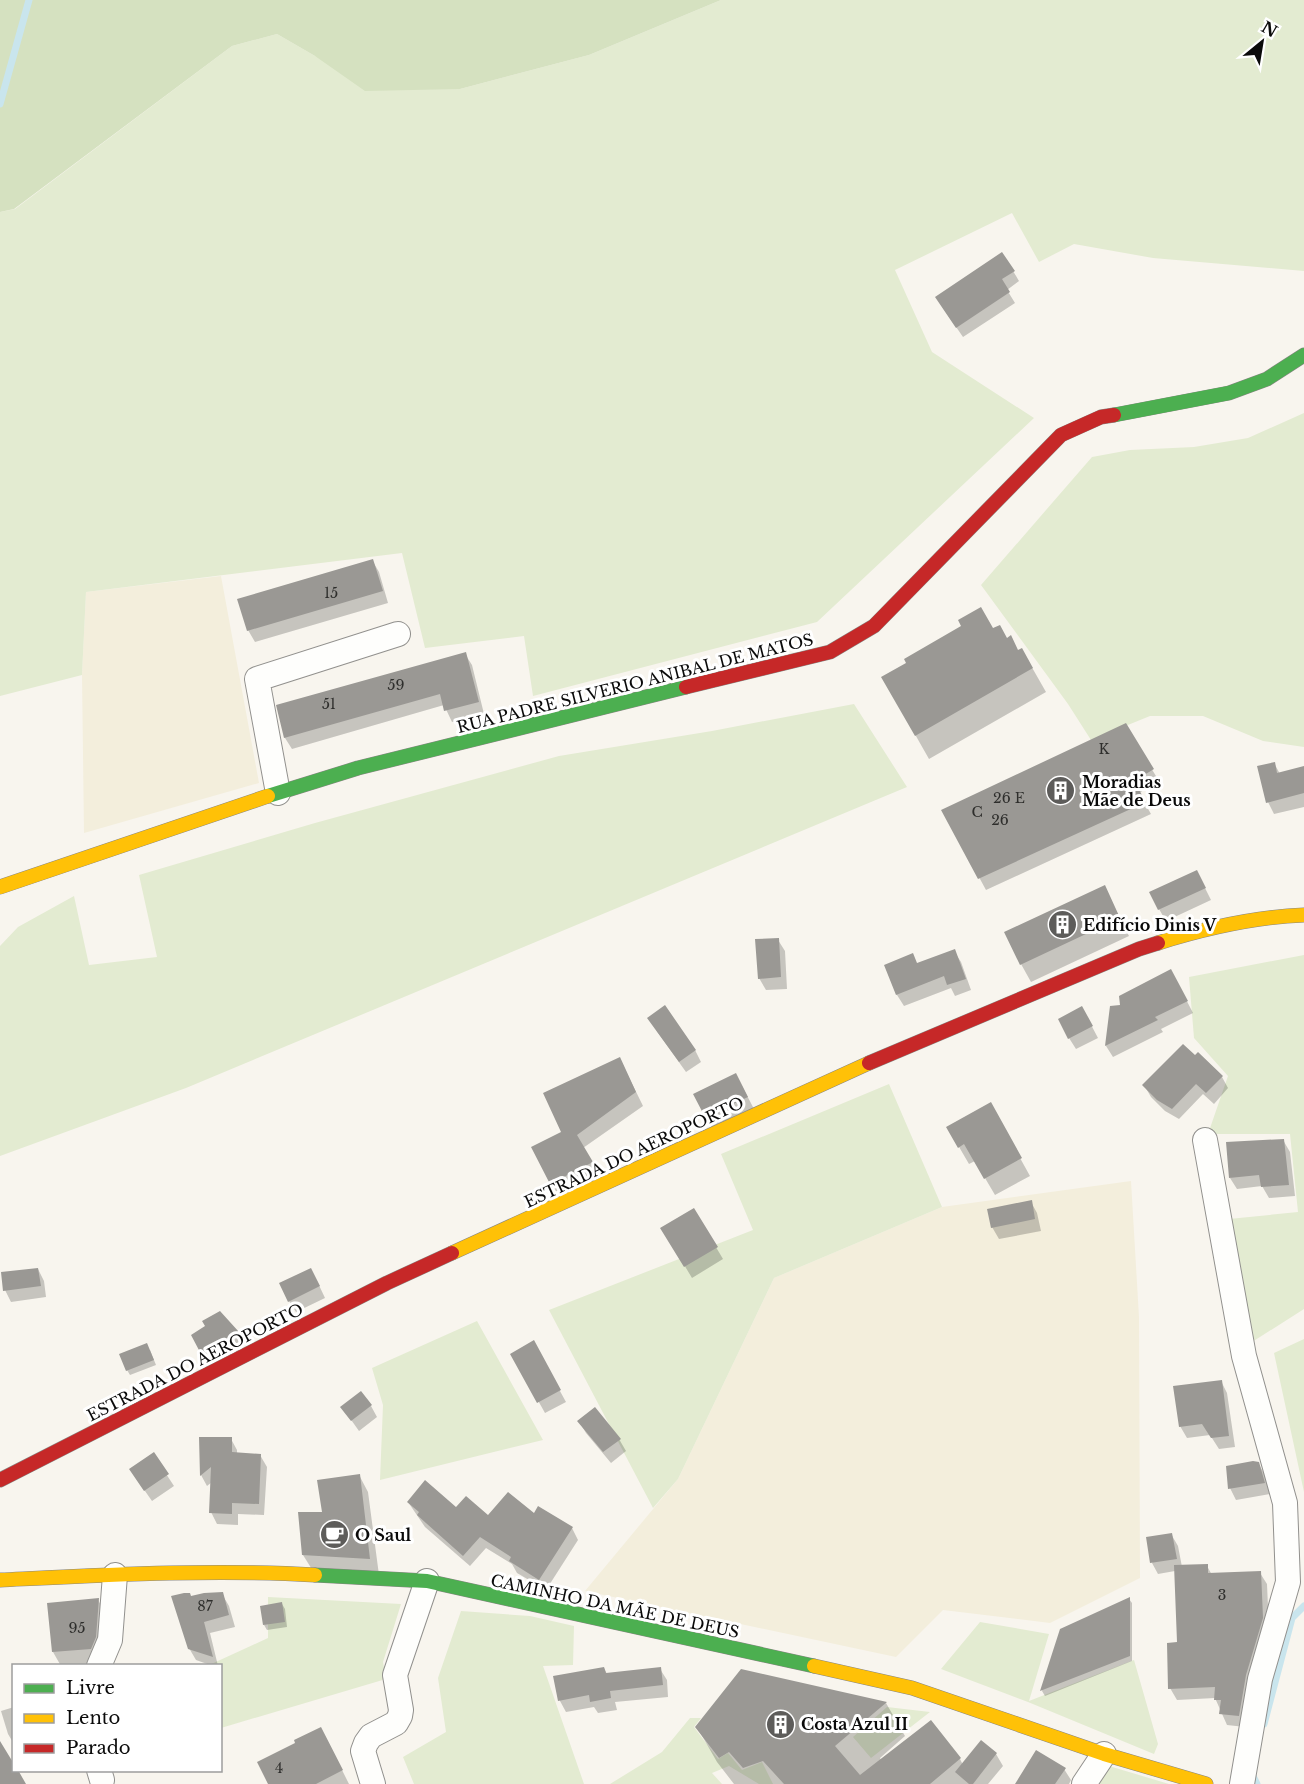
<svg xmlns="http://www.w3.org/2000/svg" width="1304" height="1784" font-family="'Libre Baskerville',serif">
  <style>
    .farmland { fill: #f3eedc }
    .green { fill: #e3ebd1 }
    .forest { fill: #d5e1c0 }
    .shadow { fill: #0003 }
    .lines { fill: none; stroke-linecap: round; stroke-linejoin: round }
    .stream { stroke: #c9e5ed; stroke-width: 7 }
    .building { fill: #9a9894 }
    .street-casing { stroke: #91908d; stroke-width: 26 }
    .fast-casing { stroke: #888683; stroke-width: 15 }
    .slow-casing { stroke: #888683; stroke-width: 15 }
    .jam-casing { stroke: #888683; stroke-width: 15 }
    .street { stroke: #fefefc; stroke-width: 24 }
    .fast { stroke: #4caf50; stroke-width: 14 }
    .slow { stroke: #ffc107; stroke-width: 14 }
    .jam { stroke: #c62828; stroke-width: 14 }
    .labels { text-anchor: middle; stroke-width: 6; stroke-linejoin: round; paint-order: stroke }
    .number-label { font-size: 14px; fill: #2e2e2c }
    .street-label { font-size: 16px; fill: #0a0a0a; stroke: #fff }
    .poi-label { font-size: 16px; font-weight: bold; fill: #0a0a0a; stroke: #fff; text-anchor: start }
  </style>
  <rect width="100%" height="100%" fill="#f8f5ee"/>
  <path class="farmland" d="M221,576l38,207 -175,50 -2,-158 4,-83z
    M1131,1181l8,136 1,261 -90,45 -107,-13 -47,47 -311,-66 93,-112 96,-201 168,-71z"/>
  <path class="green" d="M721,0h583v271l-151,-13 -79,-14 -35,18 -27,-49 -117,57 37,82 102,66 -217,204 -284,74 -9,-60 -99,12 -23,-95 -316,39 -4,83 -82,21v-484l15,-3 217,-163 45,-12 38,22 145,33 129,-34z
    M1304,413v334l-41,-6 -60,-25h-53l-59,24 -23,-36 -87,-119 111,-128 38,-7 64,-3 54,-9z
    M854,704l53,83 -721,301 -186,68v-210l18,-19 56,-31 15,69 68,-8 -18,-82 176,-52 244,-67 153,-25z
    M1304,955v354l-55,35 -20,-125 69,-7 -8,-78h-82l20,-58 -34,-38 -5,-61z
    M889,1084l53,123 -168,71 -96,201 -25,29 -104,-198 204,-80 -32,-76z
    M477,1321l66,119 -163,40 3,-75 -11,-37z
    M1304,1339v153l-30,-139z
    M268,1597l133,7 -18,58 3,17 -165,49 -1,-62h-13l61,-28z
    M461,1611l69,5 44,10 -1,39 -30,1 41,118h-170l-11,-27 43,-25 -8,-54z
    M980,1622l69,12 -20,67 105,-41 24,84 -4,10 -126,-52 -87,-33z
    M887,1707l43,5 -59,46 -18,-21z
    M690,1718h11l-7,9 24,32 10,-6 14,17 20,-8 11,22h-14l-30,-18 -17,7 10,11h-112l52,-32z
    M1109,1766l60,18h-70z"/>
  <path class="forest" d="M0,0h721l-132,55 -129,34 -95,2 -50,-35 -38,-22 -45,12 -218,163 -14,3z"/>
  <path class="shadow" d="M1013,271l6,10 -12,9 8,13 -52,34 -20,-29z
    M372,560l7,12 9,31 -133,39 -7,-12z
    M993,630l14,9 11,12 4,-1 24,42 -117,67 -46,-81z
    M465,654l7,11 12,49 -32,8 -8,-17 -152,44 -7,-11 -7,-32z
    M1125,725l34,56 -20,12 12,21 -165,76 -43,-79z
    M1274,763l6,11 24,-7v40l-30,7 -6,-12z
    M1203,884l8,16 -45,21 -7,-12z
    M1104,887l25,49 -98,46 -10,-18z
    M778,940l7,11 2,38 -21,1 -7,-12z
    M954,951l7,11 10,28 -16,6 -4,-8 -47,18 -7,-11 -11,-30h32z
    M1177,982l16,31 -32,16 2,3 -50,25 -7,-11 5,-39 11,-1z
    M1088,1019l10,19 -22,11 -7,-11z
    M656,1030l39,20 6,12 -15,10z
    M620,1059l23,47 -60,42 17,28 -41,20 -8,-13 12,-50z
    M1222,1077l6,11 -14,16 -11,-10 -24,25 -14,-8 -14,-14 -7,-12z
    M742,1086l12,23 -42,19 -17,-33z
    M990,1104l40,72 -35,19 -20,-34 -6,3 -21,-36z
    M1283,1140l7,12 5,44 -26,2 -7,-12 -25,3 -7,-11z
    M1031,1202l6,11 4,18 -42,8 -7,-12z
    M694,1210l29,49 -31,19 -30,-50z
    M38,1269l6,12 2,16 -35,5 -6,-12z
    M317,1281l8,17 -29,14 -7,-11z
    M220,1313l18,20 7,11 -36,20 -16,-28 14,-9z
    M533,1342l33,60 -21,11 -33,-59z
    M150,1350l6,15 -26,10 -3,-5z
    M1221,1381l6,12 8,54 -16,2 -9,-14 -23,3 -7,-12z
    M371,1406l6,11 -18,14 -17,-24z
    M579,1421l40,18 7,12 -15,12 -25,-30z
    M201,1439h30l6,11v4l23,1 7,12 -3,48 -26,-1v11l-21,-1 -6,-12 1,-30 -5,4 -6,-11z
    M153,1454l21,32 -22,15 -14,-20z
    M1258,1463l7,12 5,19 -34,6 -6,-12z
    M359,1475l9,17 11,83 -66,-4 -10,-16 21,-41z
    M408,1502l48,7 32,9 46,-3 38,13 6,12 -32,50 -29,-17 -5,-9 -26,-16 -16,18 -45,-39z
    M1171,1534l7,12 4,21 25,-1 5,9 48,-2 7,11 2,46 -24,97 -18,-2 -12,-27 -38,2 -7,-12 9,-44 -4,-73 -17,3 -6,-11z
    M222,1594l7,12 6,21 -25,6 8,33h-5l-17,-6 -7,-12 2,-51z
    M1129,1599l3,4v58l-87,35 -3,-5 19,-60z
    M98,1600l10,17 -7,49h-40l-8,-14z
    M282,1604l3,5 2,18 -20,3 -3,-5z
    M604,1668l3,6 53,-5 7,11 1,17 -53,5 2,8 -19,3 -4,-6 -28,5 -6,-11 -5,-23z
    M886,1703l19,33 -25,22 1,2 79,-1 3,6 18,-23 15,12 7,12 -15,18h-254l-17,-22 -20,-35z
    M14,1707v37l-6,-10 -7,-23z
    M327,1740l22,44h-79z
    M1064,1769l7,11 -2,4h-47z"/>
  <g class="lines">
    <path class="stream" d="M0,104l29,-104
      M1264,1724l28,-106 12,-12
      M1251,1772l6,12"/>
  </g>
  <path class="building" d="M1002,252l13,19 -13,8 8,13 -54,36 -21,-31z
    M373,559l10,32 -136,40 -10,-32z
    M981,607l12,21 7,-3 7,13 4,-3 7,15 4,-2 11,20 -118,68 -34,-59 25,-14 -2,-4 57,-33 -3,-6z
    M466,652l13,50 -35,9 -4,-17 -156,44 -8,-33z
    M1126,723l28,46 -20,12 12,21 -168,77 -37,-69z
    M1275,762l2,11 27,-7v27l-38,10 -9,-37z
    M1197,870l9,18 -48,22 -9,-18z
    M1105,885l15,33 -100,47 -16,-33z
    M779,938l2,39 -23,2 -3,-40z
    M955,949l11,30 -19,6 -3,-9 -48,19 -12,-30 29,-12 4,10z
    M1171,969l17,32 -33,16 3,3 -53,26 5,-40 10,-1 -1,-9z
    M665,1005l31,45 -17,12 -32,-44z
    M1082,1006l11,20 -25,13 -10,-20z
    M1183,1044l12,11 3,-3 25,24 -17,17 -10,-9 -24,25 -15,-9 -15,-15z
    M620,1057l16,35 -59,43 16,27 -43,22 -19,-37 30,-15 -18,-39z
    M736,1073l12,24 -43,20 -12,-23z
    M991,1102l31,56 -38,21 -20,-35 -6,4 -12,-21z
    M1284,1139l5,46 -28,2 -2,-12 -30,3 -3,-36z
    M1032,1200l3,19 -44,9 -4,-19z
    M694,1208l24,39 -34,20 -24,-39z
    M38,1268l3,18 -38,5 -2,-19z
    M311,1268l9,18 -32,16 -9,-19z
    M220,1311l19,21 -38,22 -10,-19 14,-9 -3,-5z
    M534,1340l27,50 -24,13 -27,-49z
    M147,1343l7,17 -28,11 -7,-17z
    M1222,1380l7,56 -18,2 -9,-14 -23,3 -6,-41z
    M361,1391l11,14 -21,16 -11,-14z
    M595,1407l26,32 -18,13 -26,-31z
    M199,1437h33v15l29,2 -2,50 -27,-1v11l-23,-1 2,-46 -11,9z
    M154,1452l15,22 -25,17 -15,-22z
    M1253,1461l6,1 6,21 -37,6 -2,-23z
    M360,1474l10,85 -68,-4 -4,-43h24l-5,-32z
    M425,1480l31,27 10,-11 22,19 20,-23 26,21 4,-7 35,21 -34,53 -30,-19 2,-4 -31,-20 -17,19 -46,-41 2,-3 -12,-10z
    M1172,1533l5,26 -27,4 -4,-26z
    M1208,1564v9l53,-2 2,47 -17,57 -7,41 -20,-2 2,-14h-7l1,-13 -47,2 -1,-46 10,-1 -3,-77z
    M223,1592l6,23 -25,7 9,35 -25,-8 -17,-53 13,-3h6l1,3 13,-3z
    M1130,1597v59l-90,35 20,-62z
    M99,1598l-3,39 -5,12 -39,3 -5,-49z
    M282,1602l3,20 -22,3 -3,-19z
    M604,1667l2,6 55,-6 2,18 -53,6 1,7 -21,4 -1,-7 -31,6 -5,-25z
    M741,1669l146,33 -52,44 25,29 71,-55 30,38 -31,26h-146l-21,-23 -20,7 -14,-16 -10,6 -24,-31z
    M321,1727l22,43 -27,14h-48l-11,-22 38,-19 -1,-3z
    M981,1740l16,13 -24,31h-4l-14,-12z
    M0,1741l14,23v6h4l8,14h-26z
    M1036,1750l30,18 -11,16h-40z"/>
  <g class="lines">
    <defs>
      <path id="street" d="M278,793l-21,-114 141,-45
        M1205,1140l39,216 41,147 3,79 -28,97 -18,105
        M99,1666l11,-26 5,-65
        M99,1770l3,10
        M373,1784l-10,-33 3,-8 5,-7 25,-13 4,-7 1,-6 -6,-35 32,-94
        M1084,1784l20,-30"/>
      <path id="fast" d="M1114,415l115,-22 38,-14 37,-24
        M268,796l90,-28 328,-81
        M315,1575l112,6 387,85"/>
      <path id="slow" d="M0,887l268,-91
        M1158,943c48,-15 96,-26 146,-28
        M452,1253l417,-190
        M0,1580c105,-5 211,-11 315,-5
        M814,1666l98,22 192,66 102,30"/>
      <path id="jam" d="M686,687l144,-35 44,-26 187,-191 40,-18 13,-2
        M869,1063l270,-114 19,-6
        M0,1480l387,-197 65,-30"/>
    </defs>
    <use href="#street" class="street-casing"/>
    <use href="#fast" class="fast-casing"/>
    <use href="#slow" class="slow-casing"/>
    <use href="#jam" class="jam-casing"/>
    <use href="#street" class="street"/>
    <use href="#fast" class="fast"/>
    <use href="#slow" class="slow"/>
    <use href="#jam" class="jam"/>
  </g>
  <defs>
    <symbol id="building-disc" viewBox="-11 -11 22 22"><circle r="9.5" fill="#5d5c5a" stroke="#fff"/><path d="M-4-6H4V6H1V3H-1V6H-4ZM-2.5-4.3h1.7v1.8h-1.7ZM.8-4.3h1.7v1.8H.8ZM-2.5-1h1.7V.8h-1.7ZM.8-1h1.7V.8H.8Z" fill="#fff"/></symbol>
    <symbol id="cafe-disc" viewBox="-11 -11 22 22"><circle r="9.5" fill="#5d5c5a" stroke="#fff"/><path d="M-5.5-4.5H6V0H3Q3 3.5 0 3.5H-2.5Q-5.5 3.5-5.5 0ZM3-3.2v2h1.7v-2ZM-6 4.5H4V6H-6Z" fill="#fff"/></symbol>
  </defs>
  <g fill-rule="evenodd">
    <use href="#building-disc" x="1044" y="774" width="33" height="33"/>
    <use href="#building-disc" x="1046" y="908" width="33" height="33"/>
    <use href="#cafe-disc" x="318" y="1518" width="33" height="33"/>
    <use href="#building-disc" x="764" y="1708" width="33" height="33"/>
  </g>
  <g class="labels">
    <g class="number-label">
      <text x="331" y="598">15</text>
      <text x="396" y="690">59</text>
      <text x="329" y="709">51</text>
      <text x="1104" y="754">K</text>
      <text x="1009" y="803">26 E</text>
      <text x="977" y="817">C</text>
      <text x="1000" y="825">26</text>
      <text x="1222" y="1600">3</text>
      <text x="205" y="1611">87</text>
      <text x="77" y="1633">95</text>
      <text x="279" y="1773">4</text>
    </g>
    <g class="street-label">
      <text transform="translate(635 683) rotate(-14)" y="6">RUA PADRE SILVERIO ANIBAL DE MATOS</text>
      <text transform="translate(634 1152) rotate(-25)" y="6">ESTRADA DO AEROPORTO</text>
      <text transform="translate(195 1362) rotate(-27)" y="6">ESTRADA DO AEROPORTO</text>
      <text transform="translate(615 1606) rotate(12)" y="6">CAMINHO DA MÃE DE DEUS</text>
    </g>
    <g class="poi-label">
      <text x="1082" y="788">Moradias<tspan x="1082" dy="18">Mãe de Deus</tspan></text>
      <text x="1083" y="931">Edifício Dinis V</text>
      <text x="355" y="1541">O Saul</text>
      <text x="801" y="1730">Costa Azul II</text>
    </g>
  </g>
  <rect x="12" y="1664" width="210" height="108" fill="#ffffff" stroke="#9d9d9d" stroke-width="1.5"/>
  <rect x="24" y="1684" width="30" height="9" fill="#4caf50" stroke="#9d9d9d" stroke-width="1.5"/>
  <text x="66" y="1694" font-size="18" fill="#0a0a0a">Livre</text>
  <rect x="24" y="1714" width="30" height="9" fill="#ffc107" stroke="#9d9d9d" stroke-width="1.5"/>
  <text x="66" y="1724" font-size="18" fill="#0a0a0a">Lento</text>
  <rect x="24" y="1744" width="30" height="9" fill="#c62828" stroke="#9d9d9d" stroke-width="1.5"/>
  <text x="66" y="1754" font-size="18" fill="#0a0a0a">Parado</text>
  <g transform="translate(1262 42) rotate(30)" stroke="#ffffff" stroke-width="4.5" paint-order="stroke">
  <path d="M0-4.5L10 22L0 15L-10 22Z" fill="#0a0a0a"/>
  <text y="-9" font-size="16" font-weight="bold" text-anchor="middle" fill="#0a0a0a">N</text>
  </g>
</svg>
